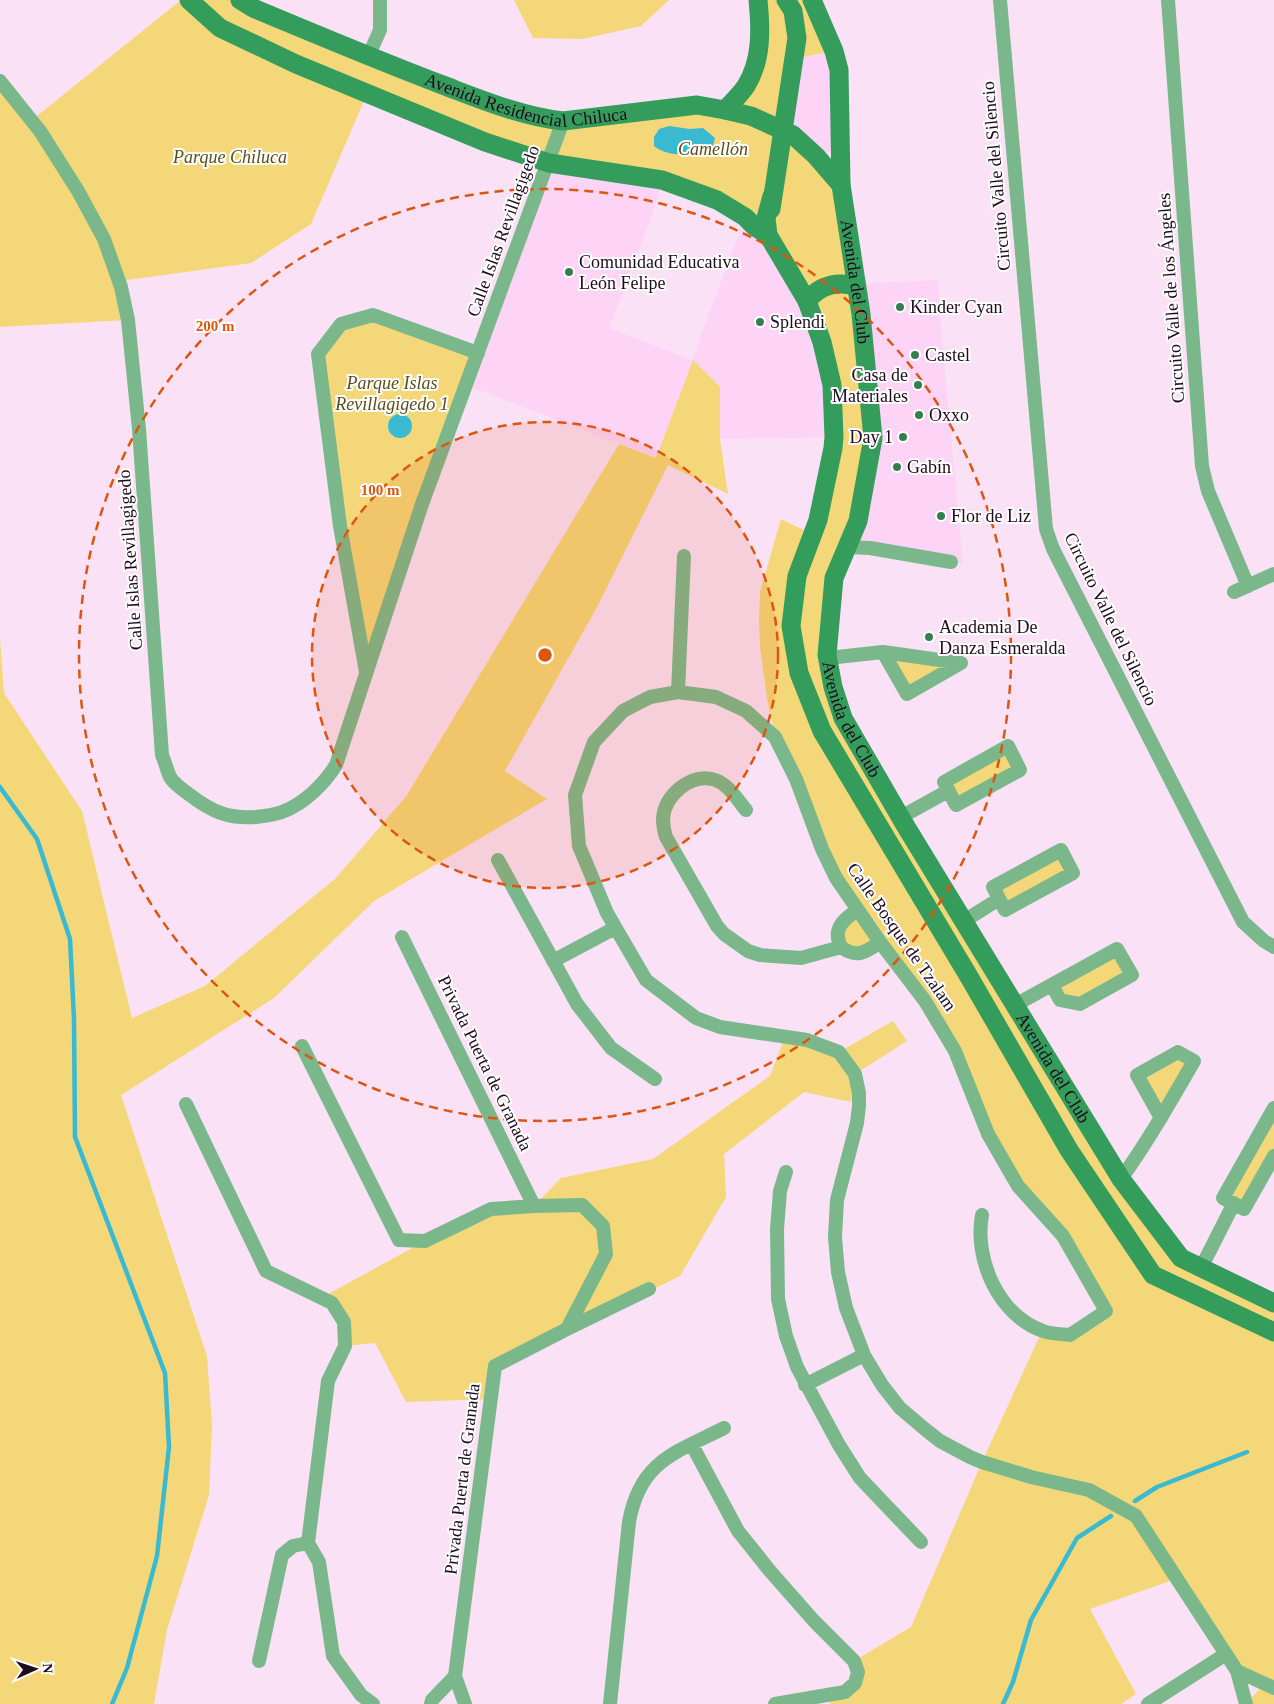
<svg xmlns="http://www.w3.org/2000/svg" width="1274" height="1704" font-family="Georgia,serif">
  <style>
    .built { fill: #fed4f6 }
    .green { fill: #f4d778 }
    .water { fill: #39bad1 }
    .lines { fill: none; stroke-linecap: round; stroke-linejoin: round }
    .stream { stroke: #39bad1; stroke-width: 4.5 }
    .street { stroke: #7ab88b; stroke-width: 14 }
    .secondary { stroke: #349d5c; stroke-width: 19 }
    .ring { fill: none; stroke: #de550d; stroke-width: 2.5; stroke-dasharray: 9 6 }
    .poi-dot { fill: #337f4e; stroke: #fff; stroke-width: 2 }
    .labels { text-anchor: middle; stroke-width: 4; stroke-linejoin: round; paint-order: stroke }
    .street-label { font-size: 18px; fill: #1f091c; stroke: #fff }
    .park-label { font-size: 18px; font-style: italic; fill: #5a4c1b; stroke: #fff }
    .poi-label { font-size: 18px; fill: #1f091c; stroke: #fff; text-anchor: start }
    .centre { fill: #de550d; stroke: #fff; stroke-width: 2.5 }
    .ring-label { font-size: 15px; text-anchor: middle; font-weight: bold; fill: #de550d; stroke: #fff; stroke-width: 4; stroke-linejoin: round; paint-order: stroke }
  </style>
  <rect width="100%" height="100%" fill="#fbe1f6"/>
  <path class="built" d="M843,50l5,91 -23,13 -34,-26 3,-69z
    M549,163l113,17 -10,36 -43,112 83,32 53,-143 62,84 27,136 -114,2v-52l-27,-27 -37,98 -190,-73z
    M938,280l4,58 21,226 -115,-17 9,-263z"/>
  <path class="green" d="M181,0h59l309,119 179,-14 28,-40 2,-65h53l23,51 -41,8 -13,73 -23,91 -40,-23 -126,-31 -224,-75 -56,130 -60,39 -131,18 8,39 -128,7v-236l32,29z
    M514,0h155l-28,26 -59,13 -49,-1z
    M782,132l46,38 27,115 -48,14 -37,-81z
    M856,286l17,152 -39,140 -7,77 16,63 338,540 93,45v401h-28l18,-20 -27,-13 -61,-92 -86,30 46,85 -15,10h-291l-1,-9 26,-12 -1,-22 57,-34 71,-165 60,-131 13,3 51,-23 -43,-75 -45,-50 -63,-135 -75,-108 -15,10 -27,-11 19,-32 -82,-173 -8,-39 -7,-51 -1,-26 1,-29 21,-73 31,15 22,-97 -26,-136z
    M373,315l105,38 -112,321 -48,-320 23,-30z
    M693,360l27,27v52l8,55 -60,-29 -71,142 -92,164 42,28 -173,102 -100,97 -153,97 86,261 5,69 -3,70 -42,135 -13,74h-154v-1066l4,55 78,118 50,207 73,-32 131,-108 71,-83 212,-351 37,14z
    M883,652l78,11 -54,31z
    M1008,746l12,24 -64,35 -12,-23z
    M1061,850l12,23 -68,37 -12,-23z
    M1117,949l15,26 -52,29 -20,-4 -8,-15z
    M893,1021l14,20 -52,33 -4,28 -47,-10 -80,62 2,43 -46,79 -185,90 -4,33 -85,3 -31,-59 -30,3 -1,-24 -23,-24 104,-57 66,-32 43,-3 27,-28 92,-19 117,-83 15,-39 54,15z
    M1178,1052l16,9 -33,57 -24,-43z
    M1274,1108v48l-30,53 -21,-12z"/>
  <path class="water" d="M669,126l21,3 13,-1 12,10 -3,12c-22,2 -39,10 -58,-4v-9l5,-8z
    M388 426a12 12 0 1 1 24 0a12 12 0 1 1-24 0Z"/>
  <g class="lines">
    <path class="stream" d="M0,787l37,52 33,100 4,80 1,118 90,236 4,74 -12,109 -30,112 -15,36
      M1135,1501l22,-14 90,-35
      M1003,1704l10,-22 18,-62 46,-82 34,-22"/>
    <path class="street" d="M1000,0l46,529 7,20 190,373 21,19 10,6
      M1168,0l34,466 6,25 40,95
      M368,57l12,-27v-30
      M0,81l40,50 38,60 26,48 17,48 7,33 11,109 23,326c3,7 5,15 8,22 4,7 13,13 20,18 22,17 39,24 66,22 9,-1 18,-2 26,-5 22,-8 42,-28 54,-47l86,-261 141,-383
      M848,547l22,1 81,14
      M1234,592l40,-18
      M883,652l24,42 54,-31
      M828,658l55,-6 78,11
      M366,672l-26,-146 -22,-172 23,-30 32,-9 105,38
      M678,692l6,-136
      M1008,746l12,24 -64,35 -12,-23z
      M746,810c-9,-11 -19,-28 -34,-31 -23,-5 -47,17 -49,39 0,7 1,13 3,19l51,89 7,8 24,17 12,4 41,3 40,-11
      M901,817l47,-26
      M1061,850l12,23 -68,37 -12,-23z
      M498,860l79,144 34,44 44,31
      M857,910c-14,10 -25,19 -16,37 16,12 25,5 39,-5
      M964,921l35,-22
      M402,937l132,269
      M553,961l62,-33
      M1015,1005l102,-56 15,26 -52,29 -20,-4 -8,-15
      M302,1046l97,194 26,1 66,-32 43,-3 48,-1 21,21 3,28 -39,75
      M186,1104l80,167 66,32 12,19 1,24 -17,35 -20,162 11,19 14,94 28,39 12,9
      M1274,1108l-51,90 21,11 30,-53
      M786,1172l-6,19 -3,38 1,70 8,37 11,31 42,78 21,33 61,64
      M1121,1179c27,-38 50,-78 73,-118l-16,-9 -41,23 24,43
      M982,1215c-8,44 16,100 61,116 8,3 18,3 27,4l36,-24 -43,-75 -45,-50 -30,-52 -33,-83 -30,-50 -45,-59 -44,-64 -14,-29 -26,-70 -21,-42 -29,-26 -30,-14 -38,-5 -28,5 -27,14 -29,31 -19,53 4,51 28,67 39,67 50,38 24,9 87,13 32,12 16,22 4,19v13l-2,17 -20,77 -2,37 3,35 8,36 18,47 18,30 18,23 26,22 14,11 30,16 12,5 49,15 58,13 47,26 101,155 9,33
      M1201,1268l33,-65
      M805,1385l59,-30
      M692,1445l46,86 32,40 44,50 40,40 4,11 -3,11 -10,9 -70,12
      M259,1661l23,-106 11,-9 15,-3
      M1237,1671l37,17
      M431,1704l1,-4 23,-24
      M465,1704l-10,-28 40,-310 72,-37 82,-40
      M610,1704l19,-182c11,-61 46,-69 95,-94
      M1148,1704l78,-50"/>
    <g class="secondary">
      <path d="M189,0l31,28 76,36 189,78 64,21 113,17 55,20 28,17 10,10 13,8"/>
      <path id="s1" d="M240,0l13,8c62,26 124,52 187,76 40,15 80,32 123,37l134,-16 28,5 26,6 42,19 23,21 25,29"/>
      <path id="s2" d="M812,0l22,51 5,19 2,115 20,129 12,124 -15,83 -24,57 -7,77 6,32 10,31 62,107 216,354 60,79 93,45"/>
      <path d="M725,110c7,-8 15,-15 21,-24 16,-26 15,-56 12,-86"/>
      <path d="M772,196l-6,22 2,17 39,66 15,41 10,43 2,52 -1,11 -15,72 -21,56 -6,50 8,47 23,58 146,244 101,175 84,125 121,57"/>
      <path d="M771,209l26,-171 -4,-27 -7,-11"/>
      <path d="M807,301c13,-16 29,-20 49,-15"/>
    </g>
  </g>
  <circle cx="545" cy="655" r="233" fill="#de550d" fill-opacity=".12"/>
  <g class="ring">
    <circle cx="545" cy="655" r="233"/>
    <circle cx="545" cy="655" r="466"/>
  </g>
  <g class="poi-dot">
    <circle cx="569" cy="272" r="5"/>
    <circle cx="900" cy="307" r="5"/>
    <circle cx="760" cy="322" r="5"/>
    <circle cx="915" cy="355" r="5"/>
    <circle cx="918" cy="385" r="5"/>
    <circle cx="919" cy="415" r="5"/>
    <circle cx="903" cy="437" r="5"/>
    <circle cx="897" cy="467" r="5"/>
    <circle cx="941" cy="516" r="5"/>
    <circle cx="929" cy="637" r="5"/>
  </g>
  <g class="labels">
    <g class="street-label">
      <text dy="6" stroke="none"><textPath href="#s1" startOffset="306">Avenida Residencial Chiluca</textPath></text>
      <text transform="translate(996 176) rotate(-95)" y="6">Circuito Valle del Silencio</text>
      <text transform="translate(503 231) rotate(-70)" y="6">Calle Islas Revillagigedo</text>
      <text dy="6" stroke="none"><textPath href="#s2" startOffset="288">Avenida del Club</textPath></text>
      <text transform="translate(1171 298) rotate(-94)" y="6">Circuito Valle de los Ángeles</text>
      <text transform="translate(130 560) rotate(-94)" y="6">Calle Islas Revillagigedo</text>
      <text transform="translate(1111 619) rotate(64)" y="6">Circuito Valle del Silencio</text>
      <text dy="6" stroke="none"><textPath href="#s2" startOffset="738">Avenida del Club</textPath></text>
      <text transform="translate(902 937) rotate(55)" y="6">Calle Bosque de Tzalam</text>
      <text transform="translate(485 1063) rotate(64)" y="6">Privada Puerta de Granada</text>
      <text dy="6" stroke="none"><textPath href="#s2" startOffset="1142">Avenida del Club</textPath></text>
      <text transform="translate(462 1479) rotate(-83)" y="6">Privada Puerta de Granada</text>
    </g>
    <g class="park-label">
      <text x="713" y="155">Camellón</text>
      <text x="230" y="163">Parque Chiluca</text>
      <text x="392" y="389">Parque Islas<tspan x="392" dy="21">Revillagigedo 1</tspan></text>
    </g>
    <g class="poi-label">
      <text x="579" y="268">Comunidad Educativa<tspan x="579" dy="21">León Felipe</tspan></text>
      <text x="910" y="313">Kinder Cyan</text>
      <text x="770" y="328">Splendi</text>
      <text x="925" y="361">Castel</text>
      <text x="908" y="381" text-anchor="end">Casa de<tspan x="908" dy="21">Materiales</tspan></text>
      <text x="929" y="421">Oxxo</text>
      <text x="893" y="443" text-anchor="end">Day 1</text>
      <text x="907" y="473">Gabín</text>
      <text x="951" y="522">Flor de Liz</text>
      <text x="939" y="633">Academia De<tspan x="939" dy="21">Danza Esmeralda</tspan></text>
    </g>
  </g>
  <circle cx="545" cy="655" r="8" class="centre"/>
  <g class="ring-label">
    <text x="215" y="331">200 m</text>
    <text x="380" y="495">100 m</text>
  </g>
  <g transform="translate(35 1669) rotate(87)" stroke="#ffffff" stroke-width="4" paint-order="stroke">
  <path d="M0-4L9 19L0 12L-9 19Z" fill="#1f091c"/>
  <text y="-8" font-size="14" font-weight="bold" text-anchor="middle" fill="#1f091c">N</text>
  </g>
</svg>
